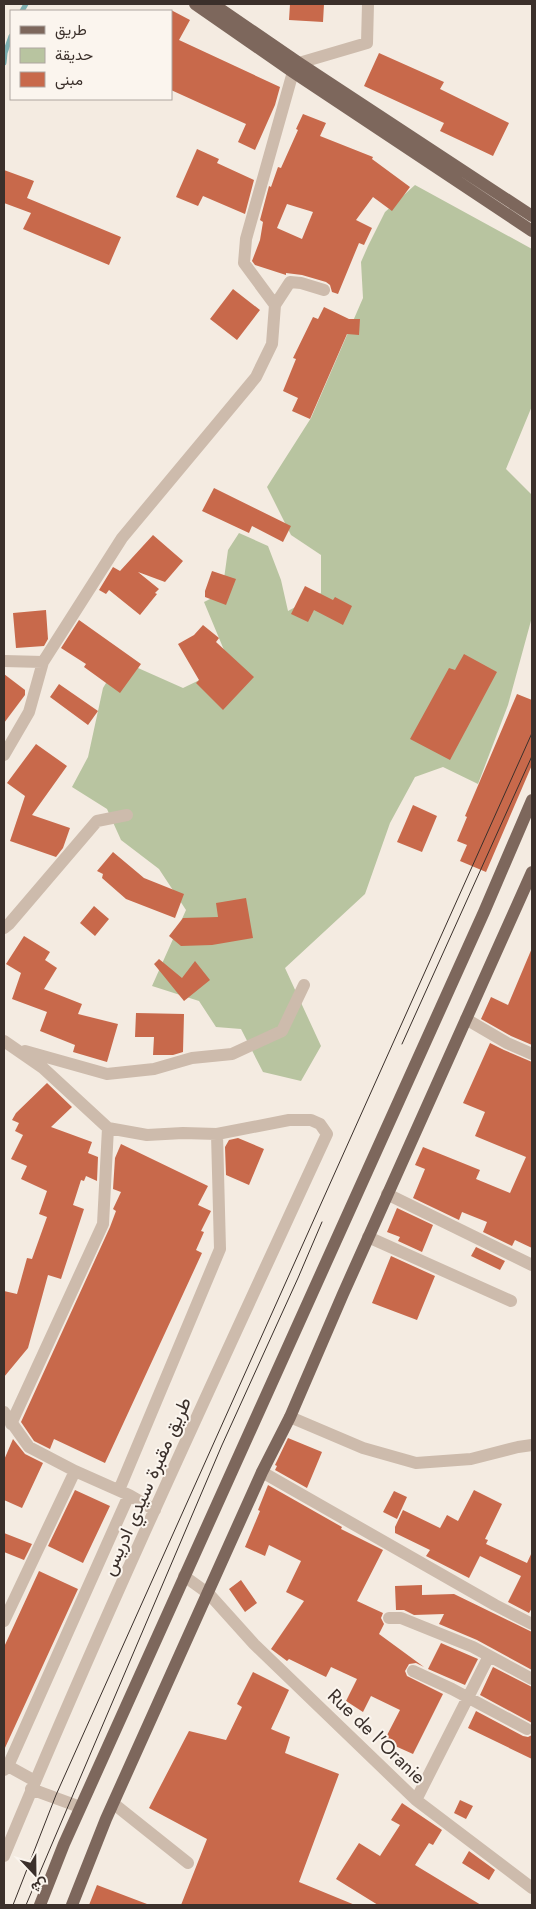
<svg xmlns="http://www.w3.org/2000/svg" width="536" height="1909" font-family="Jost,Vazirmatn,sans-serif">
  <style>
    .green { fill: #b8c4a0 }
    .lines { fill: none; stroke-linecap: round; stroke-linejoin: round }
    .stream { stroke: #7fb0b2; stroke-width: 5 }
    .building { fill: #c8694b; fill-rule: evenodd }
    .minor { stroke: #cdbbac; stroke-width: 12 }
    .major { stroke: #7d675c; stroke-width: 12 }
    .tram { stroke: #3b302b; stroke-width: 1 }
    .labels { text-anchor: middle; stroke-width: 4; stroke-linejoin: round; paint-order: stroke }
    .street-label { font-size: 19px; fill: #3b302b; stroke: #fbf5ee }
  </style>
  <rect width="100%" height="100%" fill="#f4ebe1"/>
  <path class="green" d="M415,185l117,64v157l-26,63 26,26v122l-24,88 -30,79 -35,-17 -28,10 -25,46 -25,71 -80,74 36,78 -20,35 -38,-9 -22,-43 -25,-2 -17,-26 -47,-15 34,-76 -27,-41 -38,-29 -14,-31 -35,-22 16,-30 15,-69 17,-28 63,28 29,-14 12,-24 -20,-48 18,-9 6,-43 11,-17 29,13 13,34 7,31 33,-18v-38l-30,-20 -24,-48 44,-69 52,-120 -2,-36 7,-16 17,-34z"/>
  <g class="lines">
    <path class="stream" d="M22,11l4,-7
      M4,63l1,-10 6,-17"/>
  </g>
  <path class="building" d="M290,4h34l-1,18 -34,-2z
    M171,10l19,10 -11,20 101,47 -5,18 -20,45 -17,-8 8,-18 -75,-34z
    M379,53l65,29 -4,7 69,34 -16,33 -53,-25 4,-8 -80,-37z
    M303,114l23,9 -6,13 53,21 -1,2 38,28 -18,24 -19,-14 -17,23 16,8 -8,17 -5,-2 -21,51 -6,-2 -2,-7 -4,-3 -24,-7 -16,-2v2l-31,-10 -3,-4 8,-21 3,-18 -3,-2 9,-34 2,1 7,-20 3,1 17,-38 -2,-1zM287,204l26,8 -11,27 -25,-11z
    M197,149l22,10 -2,4 37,17 -9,34 -42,-18 -5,10 -22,-9z
    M4,170l30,11 -7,17 94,39 -12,28 -86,-36 8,-16 -27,-10z
    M233,289l27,21 -23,30 -27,-21z
    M324,307l25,12h11l-1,16 -12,-1 -37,85 -18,-8 6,-13 -15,-7 13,-32 -3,-1 20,-41 5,2z
    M214,488l77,38 -8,16 -31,-16 -3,7 -47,-22z
    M153,535l30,26 -18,21 -27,-10 21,17 -4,4 2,1 -17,21 -31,-25 -3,4 -7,-4 14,-23 7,4z
    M212,571l24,8 -10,26 -21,-8v-6z
    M305,586l28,14 2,-3 17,9 -9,19 -29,-15 -6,12 -17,-8z
    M46,610l2,29 -4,7 -28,2 -3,-35z
    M79,620l62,44 -21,29 -36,-26 2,-3 -25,-16z
    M203,625l16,13 -3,4 38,35 -31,33 -27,-27 3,-3 -21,-36 16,-9z
    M464,654l33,18 -47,88 -40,-21 39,-71 6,2z
    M4,674l21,16v5l-21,28z
    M59,684l39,27 -10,14 -38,-28z
    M517,694l15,6v65l-46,107 -26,-11 7,-16 -10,-4 10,-24 -2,-1z
    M36,744l31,22 -35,49 38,13 -7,20 -7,9 -46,-16 15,-45 -18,-13z
    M413,805l24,11 -15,36 -25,-10z
    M113,852l31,26 40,16 -9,24 -49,-19 -24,-21 1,-4 -6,-3z
    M246,898l7,40 -41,7 -31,1 -12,-10 14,-18 35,-1 -2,-14z
    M94,906l15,13 -14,17 -15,-13z
    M24,936l26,16 -5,8 12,8 -13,21 38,15 -4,10 40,10 -11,38 -34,-10 2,-7 -35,-14 7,-19 -35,-13 9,-26 -15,-9z
    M532,948v97l-21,-9 -30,-17 10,-22 17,8z
    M159,959l23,19 13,-17 15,19 -26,21 -30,-37z
    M136,1013l48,1 -1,38 -10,3h-20l1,-18h-19z
    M490,1043l14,7 28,12v186l-17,-8 -3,6 -29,-14 4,-10 -25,-10 -3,8 -46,-22 12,-29 -10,-4 8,-18 57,23 -4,9 34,14 16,-36 -51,-21 10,-24 -22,-9z
    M47,1083l25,24 -21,20 41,15 -4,11 10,4 -1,24 -11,-5 -2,5 -3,-1 -8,25 11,4 -23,70 -13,-4 -20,73 -24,29v-86l13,3 10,-36 5,1 15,-42 -8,-3 8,-23 -26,-12 6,-13 -16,-7 12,-24 -8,-4 4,-8 -7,-3 4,-7z
    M238,1138l26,11 -15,36 -23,-10 -1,-28 4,-7z
    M121,1144l87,42 -10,19 13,6 -10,20 3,1 -8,18 6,3 -97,210 -51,-24 -4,10 -16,-8 -13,-19 89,-195 6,-16 -3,-2 8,-17 -8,-3 2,-31z
    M397,1208l36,17 -11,27 -24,-11 2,-4 -13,-5z
    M476,1247l29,14 -5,9 -29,-14z
    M391,1256l44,20 -18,44 -45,-17z
    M288,1438l34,14 -15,36 -32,-18 2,-4 -2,-1z
    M13,1439l12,15 18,9 -21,45 -18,-8v-40z
    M268,1485l74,42 -1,2 42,21 -26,51 26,12 -2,5 3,6 -5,10 45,33 -8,-4 -7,1 -4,7 2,5 36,18 -30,60 -29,-13 16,-31 -29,-14 -8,16 -17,-11 11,-22 -26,-12 -5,10 -37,-18 -2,2 -16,-12 33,-48 -18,-9 15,-31 -32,-16 -4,11 -20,-9 15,-36 -2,-1z
    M75,1490l35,16 -27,57 -35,-17z
    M474,1490l28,14 -17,35 3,1 -2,4 41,19 5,-11v56l-3,5 -21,-11 13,-26 -41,-20 -11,22 -43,-22 4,-6 -35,-17v-6l8,-17 37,18 7,-13 11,6z
    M394,1491l13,6 -10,22 -14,-7z
    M4,1533l28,11 -8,16 -20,-8z
    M39,1571l39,18 -74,161v-103z
    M241,1580l16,23 -12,9 -16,-23z
    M422,1585v10l32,-1 78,38v38l-55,-30 -38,-16 5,-10 -30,1 -10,-5h-8l-1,-24z
    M441,1643l37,16 -13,26 -37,-16z
    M493,1667l39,20v36l-52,-28z
    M253,1672l36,18 -18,39 19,8 -5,16 54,21 -40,108 56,23h-174l26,-66 -58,-31 40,-77 37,9 16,-33 -5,-3z
    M476,1711l47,25 5,1 4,-2v24l-64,-31z
    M460,1800l13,6 -7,13 -12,-6z
    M402,1803l40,27 -9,15 -4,-2 -14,22 66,40h-103l-42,-26 23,-36 21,13 20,-31 -9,-5z
    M469,1851l26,19 -6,10 -27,-17z
    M97,1885l50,19v1h-58z"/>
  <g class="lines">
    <path class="minor" d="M299,63l68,-20 1,-39
      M275,305l15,-23 11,1 23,7
      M4,661l39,1
      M4,755l25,-43 14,-50 79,-124 134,-161 16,-33 3,-39 -31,-42 2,-24 47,-167
      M4,928l5,-4 88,-103 30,-6
      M466,1019l41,24 25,11
      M4,1041l39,27 65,60 39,7 36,-2 34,1 72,-14h22l9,4 7,10c-110,239 -222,478 -323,722
      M25,1051l82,23 47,-5 38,-11 40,-4 50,-23 22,-46
      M387,1194l145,71
      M368,1237l143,64
      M4,1412l25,35 46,24 54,24 26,15
      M290,1417l73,31 53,15 55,-4 47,-12 14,-2
      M11,1424l92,-200 5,-96
      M262,1472l233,133 37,19
      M119,1490l101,-241 -3,-115
      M184,1576l25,18 45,50 162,156 116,88
      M389,1618h12l72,29 59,32
      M4,1621l71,-150
      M413,1671l39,18 75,40
      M8,1766l27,15
      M4,1770l4,-4 121,-271
      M31,1789l49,18
      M416,1800l73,-144
      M114,1804l74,59"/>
    <path class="major" d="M195,4l98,68 239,159
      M213,4l86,59 233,153
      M40,1905l24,-61 420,-932 48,-112
      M72,1905l34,-86 156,-347 28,-55 53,-123 189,-422"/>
    <path class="tram" d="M402,1044l130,-288
      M13,1905l43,-110 476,-1062
      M26,1905l196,-460 76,-167 24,-56"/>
  </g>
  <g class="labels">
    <g class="street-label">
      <text transform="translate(146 1486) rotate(-66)" y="7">طريق مقبرة سيدي ادريس</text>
      <text transform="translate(377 1736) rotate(44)" y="7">Rue de l'Oranie</text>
    </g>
  </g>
  <rect width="536" height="1909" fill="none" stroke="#3b302b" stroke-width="10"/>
  <rect x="10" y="10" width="162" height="90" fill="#fbf5ee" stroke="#aea6a0"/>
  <rect x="20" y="26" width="25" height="8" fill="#7d675c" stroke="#aea6a0"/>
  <text x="55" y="35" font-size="15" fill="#3b302b">طريق</text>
  <rect x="20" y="48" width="25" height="15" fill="#b8c4a0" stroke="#aea6a0"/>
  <text x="55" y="60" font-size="15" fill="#3b302b">حديقة</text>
  <rect x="20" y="72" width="25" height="15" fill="#c8694b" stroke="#aea6a0"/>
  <text x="55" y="85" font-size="15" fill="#3b302b">مبنى</text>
  <g transform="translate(35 1874) rotate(158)" stroke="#fbf5ee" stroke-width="4" paint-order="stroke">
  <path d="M0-4L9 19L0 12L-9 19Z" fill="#3b302b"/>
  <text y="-8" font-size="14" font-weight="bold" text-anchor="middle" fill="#3b302b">ش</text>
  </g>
</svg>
